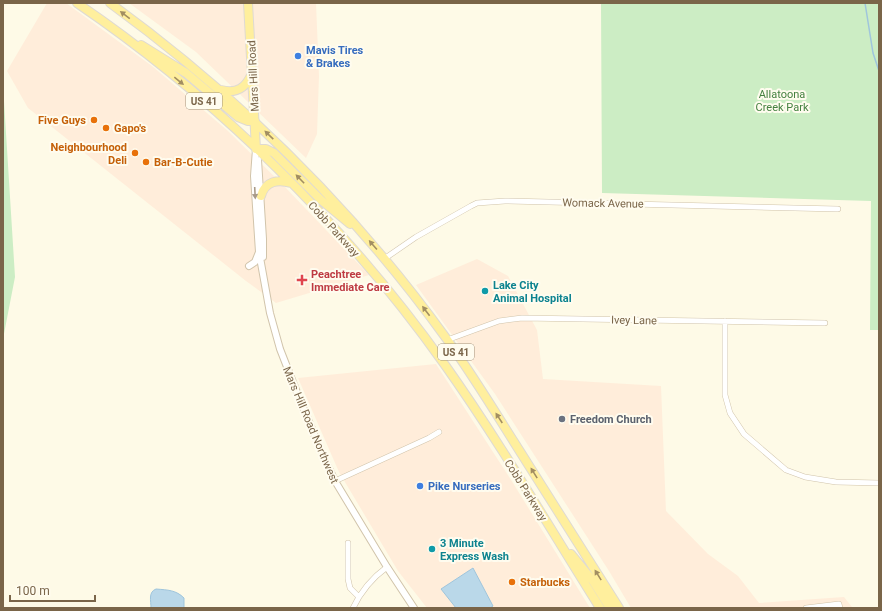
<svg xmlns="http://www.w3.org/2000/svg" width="882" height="611" font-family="Roboto,sans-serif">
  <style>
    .commercial { fill: #ffedda }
    .green { fill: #ccedc4 }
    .water { fill: #bad8e9; stroke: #9fc5dc }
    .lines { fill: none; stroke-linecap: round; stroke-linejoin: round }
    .stream { stroke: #9fc5dc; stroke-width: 1.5 }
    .minor-casing { stroke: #d1c4ab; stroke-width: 6 }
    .tertiary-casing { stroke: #d1c4ab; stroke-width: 8 }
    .primary-casing { stroke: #dfdad3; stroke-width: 10 }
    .minor { stroke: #fff; stroke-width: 5 }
    .tertiary { stroke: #fff; stroke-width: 6 }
    .primary { stroke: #ffef9d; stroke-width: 8 }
    .oneway { fill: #a28e62 }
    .oneway2 { fill: #a99b89 }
    .shop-dot { fill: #3f7fe0; stroke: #fffcef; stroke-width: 1.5 }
    .food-dot { fill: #e8710a; stroke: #fffcef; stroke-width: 1.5 }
    .health-dot { fill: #e0444e; stroke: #fffcef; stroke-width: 1.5 }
    .culture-dot { fill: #0f9aa8; stroke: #fffcef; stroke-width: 1.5 }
    .worship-dot { fill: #6b7280; stroke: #fffcef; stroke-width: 1.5 }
    .labels { text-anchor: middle; stroke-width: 4; stroke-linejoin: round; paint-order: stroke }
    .shield { fill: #fffcef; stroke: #a2927b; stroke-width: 1 }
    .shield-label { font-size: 10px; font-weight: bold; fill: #7a6549 }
    .shop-label { font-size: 11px; font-weight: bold; fill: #366cbe; stroke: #fffcef; text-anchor: start }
    .street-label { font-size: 11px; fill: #7a6549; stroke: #fffcef }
    .park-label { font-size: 11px; fill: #458140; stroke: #fffcef }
    .food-label { font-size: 11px; font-weight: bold; fill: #c56008; stroke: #fffcef; text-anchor: start }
    .health-label { font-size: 11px; font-weight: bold; fill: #be3a42; stroke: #fffcef; text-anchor: start }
    .culture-label { font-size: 11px; font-weight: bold; fill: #0d838f; stroke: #fffcef; text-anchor: start }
    .worship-label { font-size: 11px; font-weight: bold; fill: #5b616d; stroke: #fffcef; text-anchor: start }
  </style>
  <rect width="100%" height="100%" fill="#fefae7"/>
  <path class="commercial" d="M47,3h19l86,63 76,65 57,56 84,88 -93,28 -30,-22 -218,-173 -21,-37z
    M129,3h187l3,73 -2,58 -11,24 -110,-106z
    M477,259l31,17 29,54 6,49 118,7 5,125 42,43 30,22 21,27 85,-6 8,10 15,1h-236l-22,-37 -114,-177 -79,-109z
    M436,364l77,119 77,125h-163l-29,-37 -59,-99 -41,-94z"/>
  <path class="green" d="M601,3h278v327h-9l1,-129 -269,-8z
    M3,85l12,192 -12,62z"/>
  <path class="water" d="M473,568l20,38 -3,2h-34l-15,-19z
    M156,589c12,1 20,1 28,9v10h-33c0,-7 -3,-16 5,-19z"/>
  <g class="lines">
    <path class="stream" d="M865,3l8,50 6,18"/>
    <defs>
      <path id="minor" d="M384,259l32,-22 55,-31 6,-3 28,-2 333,8
        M725,321v74l5,18 14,21 42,36 19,7 31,5 43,1
        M447,340l52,-19 23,-3 303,5
        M335,481l94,-43 10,-6
        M348,543v36l2,9 9,9
        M353,608c8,-17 19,-30 34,-41
        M806,608l33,-4 1,4"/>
      <path id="tertiary" d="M256,149l-2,27 5,76 11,61 10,36 18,46 26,63 11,23 52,86 27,41
        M258,160l5,79v18
        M249,266l6,-4 4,-10"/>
      <path id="primary" d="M77,3c141,96 270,224 368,362 56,79 104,162 155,243
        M110,3c129,94 242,205 336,335 24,33 46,69 68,104 35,55 70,111 105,166
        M248,3l8,146
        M141,45l45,28 52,44 10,4h7
        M221,90c16,4 25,-2 31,-17
        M256,149h10l8,4 47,47 29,24
        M261,196c4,-15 17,-17 30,-13
        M571,554l22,27 17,27"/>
    </defs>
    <use href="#minor" class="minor-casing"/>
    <use href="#tertiary" class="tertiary-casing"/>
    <use href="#primary" class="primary-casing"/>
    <use href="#minor" class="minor"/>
    <use href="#tertiary" class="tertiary"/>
    <use href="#primary" class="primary"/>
  </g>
  <defs><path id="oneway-solid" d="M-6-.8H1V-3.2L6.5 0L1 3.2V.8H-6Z"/></defs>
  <g class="oneway">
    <use href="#oneway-solid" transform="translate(125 15) rotate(-143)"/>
    <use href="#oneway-solid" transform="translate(179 81) rotate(39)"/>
    <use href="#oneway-solid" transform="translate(269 135) rotate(-136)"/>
    <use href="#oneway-solid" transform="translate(300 179) rotate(-134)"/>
    <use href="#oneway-solid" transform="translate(373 245) rotate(-131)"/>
    <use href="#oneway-solid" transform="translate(426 311) rotate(-127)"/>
    <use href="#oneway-solid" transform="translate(499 418) rotate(-123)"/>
    <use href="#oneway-solid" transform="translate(534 473) rotate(-122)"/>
    <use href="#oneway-solid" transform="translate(598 575) rotate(-122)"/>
  </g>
  <use class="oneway2" href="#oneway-solid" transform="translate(255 193) rotate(87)"/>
  <g class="shop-dot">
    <circle cx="298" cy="56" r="4"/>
    <circle cx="420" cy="486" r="4"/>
  </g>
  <g class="food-dot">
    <circle cx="94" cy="120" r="4"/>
    <circle cx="106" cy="128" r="4"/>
    <circle cx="135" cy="153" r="4"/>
    <circle cx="146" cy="162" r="4"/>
    <circle cx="512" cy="582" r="4"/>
  </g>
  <path class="health-dot" d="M300 274h4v4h4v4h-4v4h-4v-4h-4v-4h4z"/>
  <g class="culture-dot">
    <circle cx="485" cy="291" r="4"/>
    <circle cx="432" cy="549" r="4"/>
  </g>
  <circle class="worship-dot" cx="562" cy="419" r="4"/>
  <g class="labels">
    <g class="shield">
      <rect x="186" y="93" width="36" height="16" rx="3"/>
      <rect x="438" y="344" width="36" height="16" rx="3"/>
    </g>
    <g class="shield-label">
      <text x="204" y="105">US 41</text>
      <text x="456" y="356">US 41</text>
    </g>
    <g class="shop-label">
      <text x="306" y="54">Mavis Tires<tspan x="306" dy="13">&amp; Brakes</tspan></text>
      <text x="428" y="490">Pike Nurseries</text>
    </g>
    <g class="street-label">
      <text transform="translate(253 76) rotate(-93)" y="4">Mars Hill Road</text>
      <text transform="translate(603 203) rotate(1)" y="4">Womack Avenue</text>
      <text transform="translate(334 229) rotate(48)" y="4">Cobb Parkway</text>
      <text transform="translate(634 320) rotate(1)" y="4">Ivey Lane</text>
      <text transform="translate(311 425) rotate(67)" y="4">Mars Hill Road Northwest</text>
      <text transform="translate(526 490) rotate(58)" y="4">Cobb Parkway</text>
    </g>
    <g class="park-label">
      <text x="782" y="98">Allatoona<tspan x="782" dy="13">Creek Park</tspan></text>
    </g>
    <g class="food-label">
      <text x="86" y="124" text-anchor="end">Five Guys</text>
      <text x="114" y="132">Gapo's</text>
      <text x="127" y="151" text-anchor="end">Neighbourhood<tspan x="127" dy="13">Deli</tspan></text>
      <text x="154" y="166">Bar-B-Cutie</text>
      <text x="520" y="586">Starbucks</text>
    </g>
    <g class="health-label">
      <text x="311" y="278">Peachtree<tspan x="311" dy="13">Immediate Care</tspan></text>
    </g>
    <g class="culture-label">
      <text x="493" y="289">Lake City<tspan x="493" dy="13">Animal Hospital</tspan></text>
      <text x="440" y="547">3 Minute<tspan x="440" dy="13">Express Wash</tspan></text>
    </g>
    <g class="worship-label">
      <text x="570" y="423">Freedom Church</text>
    </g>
  </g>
  <rect width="882" height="611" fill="none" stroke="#7a6549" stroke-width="8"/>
  <path d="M10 595v6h85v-6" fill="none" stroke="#7a6549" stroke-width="2"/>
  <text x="16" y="595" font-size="12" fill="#7a6549" stroke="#fffcef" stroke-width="3" paint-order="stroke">100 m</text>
</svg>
